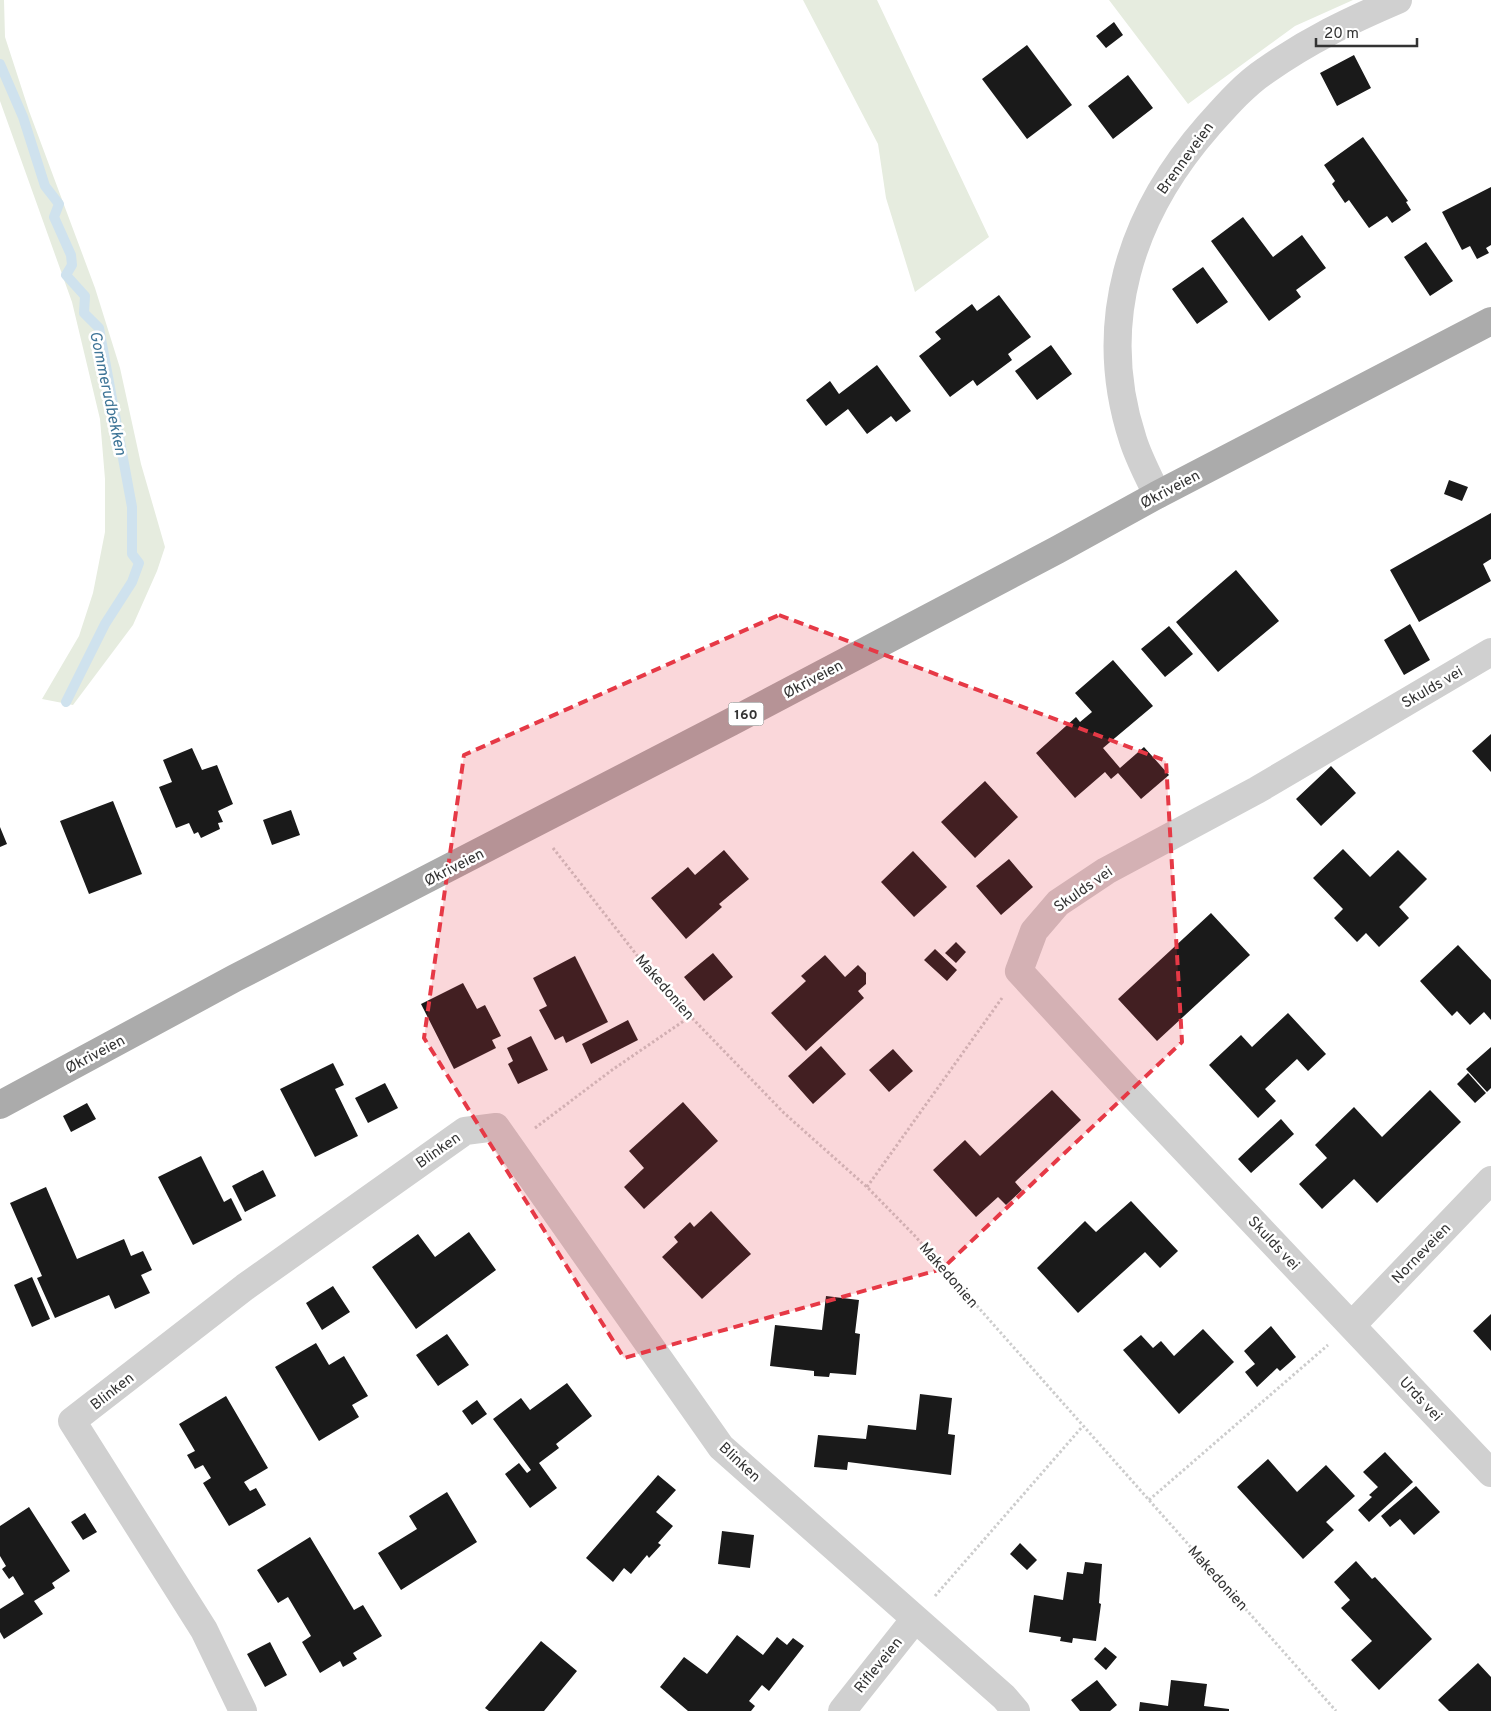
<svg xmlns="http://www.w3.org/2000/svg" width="1491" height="1711" font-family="Overpass,sans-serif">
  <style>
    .green { fill: #e6ecdf }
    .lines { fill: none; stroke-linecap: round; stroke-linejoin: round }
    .stream { stroke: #cfe2ee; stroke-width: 10 }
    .building { fill: #1a1a1a }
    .path { stroke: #cdcdcd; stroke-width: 3; stroke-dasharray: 2.5 2.5; stroke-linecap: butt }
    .street { stroke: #d0d0d0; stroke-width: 28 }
    .primary { stroke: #ababab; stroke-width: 28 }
    .marked { fill: #e63946; fill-opacity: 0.2; stroke: #e63946; stroke-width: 4; stroke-dasharray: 10 6; stroke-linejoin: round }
    .labels { text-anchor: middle; stroke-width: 5; stroke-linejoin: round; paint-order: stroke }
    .shield { fill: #fff; stroke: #707070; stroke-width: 1 }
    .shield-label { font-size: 14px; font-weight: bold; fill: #333 }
    .street-label { font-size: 15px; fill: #333; stroke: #fff }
    .water-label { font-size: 16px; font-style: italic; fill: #3f7597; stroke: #fff }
  </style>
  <rect width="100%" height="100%" fill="#fff"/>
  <path class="green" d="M0,0h4l1,37 24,74 66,177 25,80 21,96 24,83 -8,24 -24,54 -60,80 -31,-6 37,-63 14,-43 12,-61v-53l-5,-60 -28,-117 -72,-201z
    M803,0h74l112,237 -74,55 -29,-94 -8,-54z
    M1109,0h244l-58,26 -107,78z"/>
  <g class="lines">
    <path class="stream" d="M0,64l23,53 22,69 14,18 -5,13 17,38 1,10 -6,10 19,21 -1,17 15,15 33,179v47l7,9 -7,19 -27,42 -39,78"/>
  </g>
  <path class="building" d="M1114,22l9,13 -17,13 -10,-12z
    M1027,45l45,60 -45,34 -45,-60z
    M1354,55l17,33 -34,18 -17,-33z
    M1128,75l25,33 -40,31 -25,-33z
    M1363,137l45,64 -2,1 5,8 -19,13 -5,-7 -18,12 -20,-28 -4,3 -13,-19 3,-3 -11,-16z
    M1491,187v58l-5,3 3,5 -12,6 -7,-13 -8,4 -20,-38z
    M1243,217l30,40 29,-22 24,33 -30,22 5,7 -32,24 -58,-80z
    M1426,242l27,39 -23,15 -26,-39z
    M1203,267l25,35 -31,22 -25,-35z
    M999,295l32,42 -23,17 4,6 -35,26 -4,-6 -23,17 -31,-41 22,-17 -6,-7 37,-28 5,7z
    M1051,345l21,29 -35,26 -22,-29z
    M877,365l34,46 -15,11 -5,-6 -24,18 -19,-25 -22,17 -20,-26 24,-19 9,13z
    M1449,480l19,7 -6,14 -18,-7z
    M1491,513v46l-8,5 8,17 -72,41 -29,-52z
    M1236,570l43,51 -61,51 -42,-50z
    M1410,624l20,36 -26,15 -20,-35z
    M1169,626l24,28 -28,23 -24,-28z
    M1113,660l40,46 -50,42 17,20 24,-21 25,28 -28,24 -23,-26 -7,6 -6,-7 -30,26 -39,-45 40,-36 4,5 12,-10 -17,-19z
    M1491,734v38l-19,-21z
    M192,748l10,22 15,-5 16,39 -15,7 5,11 -5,1 2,6 -19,9 -3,-6 -4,2 -5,-11 -13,5 -17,-41 13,-5 -9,-22z
    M1331,766l25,27 -35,33 -25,-27z
    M985,781l33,36 -43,41 -34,-36z
    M113,801l29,73 -53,20 -29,-73z
    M291,810l9,25 -28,10 -9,-25z
    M0,827l7,17 -7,3z
    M1343,849l27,28 28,-27 29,29 -28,28 10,11 -30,29 -13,-14 -9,9 -23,-24 9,-9 -30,-31z
    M724,850l25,29 -30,25 3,3 -36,32 -35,-41 37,-31 7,8z
    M913,851l34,36 -33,30 -33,-35z
    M1009,859l24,28 -32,28 -25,-29z
    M1211,913l39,42 -93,86 -39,-42z
    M956,942l10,10 -10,11 -11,-10z
    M1458,945l33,35v40l-7,-8 -14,13 -13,-14 -5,5 -32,-35z
    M935,949l22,21 -10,11 -23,-21z
    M713,953l20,24 -29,24 -20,-24z
    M825,955l20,22 13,-12 8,8v11l-8,7 6,7 -58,53 -35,-38 35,-32 -5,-5z
    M575,956l33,66 -42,21 -3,-7 -8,4 -16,-30 8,-4 -14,-28z
    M463,983l14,26 8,-4 16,31 -9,4 4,8 -42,21 -33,-65z
    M1288,1013l38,41 -18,17 -11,-12 -32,30 11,12 -18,17 -49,-53 32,-30 11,12z
    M628,1020l10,20 -47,24 -9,-20z
    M531,1036l17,34 -30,14 -10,-20 5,-3 -6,-13z
    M821,1046l25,28 -33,30 -25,-28z
    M1491,1047v41l-4,4 -21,-23z
    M893,1049l20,22 -24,21 -20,-22z
    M333,1063l11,22 -9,4 23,47 -43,21 -35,-68z
    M1468,1073l18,20 -11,10 -18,-19z
    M385,1083l13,25 -30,15 -13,-25z
    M1052,1090l29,30 -66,62 7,8 -16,15 -8,-8 -22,20 -43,-47 32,-30 15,16z
    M1430,1090l31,32 -84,81 -23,-24 -32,30 -23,-25 28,-26 -12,-13 39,-38 28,30z
    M683,1102l35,39 -74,68 -20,-22 20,-19 -15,-17z
    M87,1103l9,16 -25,13 -8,-16z
    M1281,1119l13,15 -43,39 -13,-14z
    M201,1156l23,46 7,-4 11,22 -49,25 -35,-68z
    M263,1170l13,26 -31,16 -13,-26z
    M46,1187l31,72 47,-20 7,17 12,-5 9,19 -11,5 9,18 -35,16 -6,-14 -54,23 -18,-40 5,-2 -32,-73z
    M1131,1201l47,50 -18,17 -15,-16 -67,61 -41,-45 48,-47 11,11z
    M711,1211l40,43 -49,45 -40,-42 16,-15 -4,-5 16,-15 4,5z
    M469,1232l27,38 -80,59 -44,-62 46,-33 17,23z
    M32,1277l18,42 -18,8 -18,-42z
    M333,1286l17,26 -28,18 -16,-27z
    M826,1296l33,4 -4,33 5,1 -4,41 -26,-2 -1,4 -15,-1v-5l-44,-5 5,-41 47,5z
    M1491,1314v37l-18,-20z
    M1271,1326l25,31 -16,14 -3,-3 -20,19 -12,-15 10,-8 -11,-13z
    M1203,1329l31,33 -55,52 -56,-64 18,-15 12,13 8,-7 13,15z
    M447,1334l22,31 -31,21 -22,-31z
    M316,1343l13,22 15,-9 24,40 -16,9 7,12 -40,24 -44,-74z
    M567,1383l25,33 -36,28 3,4 -20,15 18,25 -27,20 -25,-34 14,-11 8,10 4,-3 -38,-51 28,-21 9,12z
    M920,1394l32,4 -4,36 7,1 -4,40 -103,-13 -1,8 -33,-3 4,-32 48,4 2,-14 48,5z
    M226,1396l42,72 -24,14 6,9 6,-3 10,17 -37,21 -26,-43 8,-5 -8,-13 -8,4 -8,-14 8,-4 -16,-27z
    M477,1400l10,14 -15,11 -10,-14z
    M1385,1452l28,30 -44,40 -11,-12 14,-13 -3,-2 9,-8 -15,-15z
    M1268,1459l29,33 29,-27 29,31 -29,26 8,8 -31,29 -66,-72z
    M658,1475l18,15 -20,22 17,14 -15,17 3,2 -12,13 -2,-3 -16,19 -7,-6 -11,14 -27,-24z
    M1416,1486l24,26 -26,23 -14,-16 -10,8 -9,-11z
    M447,1492l30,50 -76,48 -23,-37 39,-24 -8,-13z
    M29,1507l41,64 -18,12 3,5 -21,13 9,13 -39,25 -4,-7v-23l24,-15 -11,-18 -4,3 -7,-10 4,-3 -6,-10v-30z
    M85,1513l12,19 -14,8 -12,-18z
    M722,1531l32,4 -4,33 -32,-4z
    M310,1537l44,73 9,-5 19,31 -29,17 4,6 -14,8 -3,-6 -20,12 -18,-31 9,-6 -23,-39 -10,6 -21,-33z
    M1020,1543l17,17 -10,10 -17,-16z
    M1356,1561l16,18 3,-2 57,62 -53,51 -28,-30 21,-19 -31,-33 9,-8 -16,-18z
    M1085,1562l17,2 -3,39 2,1 -5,37 -23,-3 -1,5 -12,-2 1,-4 -32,-5 5,-37 29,5 4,-28 16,2z
    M737,1635l26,20 14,-18 10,8 6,-7 11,8 -35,45 -7,-6 -13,16 6,5 -4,5h-63l-28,-24 24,-30 23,17z
    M541,1641l36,30 -33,40h-55l-4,-3z
    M270,1642l17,33 -22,12 -18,-33z
    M1105,1647l12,10 -11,13 -12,-11z
    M1478,1663l13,14v34h-42l-11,-11z
    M1097,1680l20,25 -7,6h-30l-9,-11z
    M1171,1680l36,4 -3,22 25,3v2h-90l1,-9 28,4z"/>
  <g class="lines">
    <path class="path" d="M553,848l108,138 123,127 83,74 48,49 421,475
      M535,1128l77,-58 79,-54
      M867,1187l135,-189
      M1149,1500l179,-155
      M935,1596l147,-169"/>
    <path class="street" d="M1157,495c-8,-18 -18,-36 -24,-55 -38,-116 -3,-225 75,-314 17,-19 36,-41 57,-55 44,-31 84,-50 133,-71
      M1491,652l-234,138 -151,81 -48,32 -24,28 -15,40 115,125 357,377
      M1352,1325l139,-145
      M243,1711l-39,-81 -132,-209 173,-134 220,-156 31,-4 225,320 283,250 12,14
      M842,1711l73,-92"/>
    <path class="primary" d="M0,1105l235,-127 496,-256 326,-172 100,-55 334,-174"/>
  </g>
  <path class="marked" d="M779,615l387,146 16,281 -240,227 -318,89 -200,-320 40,-283z"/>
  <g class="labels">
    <rect class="shield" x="728.5" y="702.5" width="35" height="23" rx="4"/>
    <g class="shield-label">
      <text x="746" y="719">160</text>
    </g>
    <g class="street-label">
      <text transform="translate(1185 158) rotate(-54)" y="5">Brenneveien</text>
      <text transform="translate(1170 489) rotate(-28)" y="5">Økriveien</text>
      <text transform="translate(813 679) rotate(-28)" y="5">Økriveien</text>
      <text transform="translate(1432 687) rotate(-30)" y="5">Skulds vei</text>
      <text transform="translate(454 867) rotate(-27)" y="5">Økriveien</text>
      <text transform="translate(1083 889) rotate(-35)" y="5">Skulds vei</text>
      <text transform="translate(665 987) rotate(49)" y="5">Makedonien</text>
      <text transform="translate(95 1054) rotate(-28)" y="5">Økriveien</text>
      <text transform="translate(438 1150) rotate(-35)" y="5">Blinken</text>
      <text transform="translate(1274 1243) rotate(47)" y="5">Skulds vei</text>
      <text transform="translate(1421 1253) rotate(-46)" y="5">Norneveien</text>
      <text transform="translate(949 1275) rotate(49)" y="5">Makedonien</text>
      <text transform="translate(112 1391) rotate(-38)" y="5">Blinken</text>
      <text transform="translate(1421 1399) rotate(47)" y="5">Urds vei</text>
      <text transform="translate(740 1462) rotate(43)" y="5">Blinken</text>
      <text transform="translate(1218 1578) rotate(48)" y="5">Makedonien</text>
      <text transform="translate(878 1665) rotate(-51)" y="5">Rifleveien</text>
    </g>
    <g class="water-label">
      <text transform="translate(109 393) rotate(78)" y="6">Gommerudbekken</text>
    </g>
  </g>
  <path d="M1316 38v8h101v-8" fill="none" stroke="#333333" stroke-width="2.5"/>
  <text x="1324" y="38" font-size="15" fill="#333333" stroke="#ffffff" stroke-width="4" paint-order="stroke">20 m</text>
</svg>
